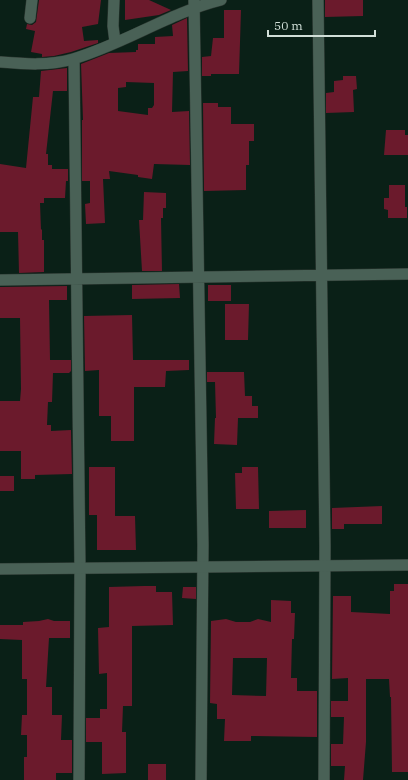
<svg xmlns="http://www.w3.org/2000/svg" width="408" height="780" font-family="'IBM Plex Serif',serif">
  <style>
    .building { fill: #6b1a2c; fill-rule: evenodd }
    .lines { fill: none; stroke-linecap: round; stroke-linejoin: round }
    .minor-casing { stroke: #2e3933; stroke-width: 12 }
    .tertiary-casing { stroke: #2e3933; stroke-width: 12 }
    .minor { stroke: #496156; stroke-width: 11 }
    .tertiary { stroke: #496156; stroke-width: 11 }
  </style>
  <rect width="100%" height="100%" fill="#0a2017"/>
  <path class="building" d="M39,0h62l-3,24 -16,3 2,14 14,-1v3l-27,9 -17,4 -12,1v-3l-11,-2 4,-21 -9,-2 1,-5 5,1 4,-3z
    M125,0h24l22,10 -12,5 -34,5z
    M325,0h38v16l-38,1z
    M224,10h17l-2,64h-28v2h-9v-19l9,-1 2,-18h11z
    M187,18l1,53 -15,1 -1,40 17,-1 1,54 -36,-1 -2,15 -14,-2v-2l-29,-4 1,8h-7l2,44 -19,1 -1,-20 5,-1v-22h-8v-61h1l-2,-56 28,-11 27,-1v-2h2v-6h17v-7l18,-1 -1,-11zM126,82l28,1v22l-2,3h-4v7l-30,-4v-23l8,-1z
    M67,68v23h-14l-7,63h2v11h4v4h16v12h-2l-1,17h-21v5h-4l1,27 1,-1v11h2v32l-25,1 -1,-41h-18v-68l26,4 7,-71h6l2,-26z
    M343,76h13l1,13 -4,1 1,22 -28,1v-20l8,-1v-11l9,-1z
    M203,103h15v4h13v17h23v17h-5v24h-3v25l-42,1z
    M386,130h19v5h3v20h-24z
    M389,185h16v22h2v11h-19v-8l-4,-1v-11h5z
    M144,192l22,1v15h-3v10h-2l1,53h-20l-3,-51h4z
    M179,284l1,14 -48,1v-14z
    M208,285h23v16h-23z
    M67,286v14h-18l1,60h21v11l-2,2h-16l-1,29h-4l-1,23h4v6l20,-1 1,44 -37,1v4h-14v-28h-21v-50h20l1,-12 -1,-71h-20v-31z
    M225,304h24l-1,36h-23z
    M132,315l1,45h56v10l-23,1 -1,16h-31v54h-23v-25h-12v-46l-14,1 -1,-55z
    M207,372h37l1,24h7v10h6v12h-20l-1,27 -23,-1 1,-26h1l-1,-36h-8z
    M89,467h26v49h20l1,34h-39v-35h-8z
    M242,467h16l1,42h-23l-1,-36h7z
    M0,476h14v15h-14z
    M382,506v18h-38v5h-12v-21z
    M306,510v18h-37v-17z
    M394,584h14v188h-16l-1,-75h-1l-1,-18h-23v63l-3,38h-19l1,-14h-14v-22h12l1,-27h-13v-16h17v-23l-16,1 1,-83h18v16l39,2v-23h4z
    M144,586h12v6h16l1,33 -41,1v80h-9l-1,26h4v41l-24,1v-32h-16v-24h14v-9h7v-36l-8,1 -1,-46 11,-1v-40z
    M183,587h13v12l-14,-1z
    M271,600l20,1v12h4l-1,26h-2l-1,39h6v13h20v46l-66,-1v5h-27l1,-22h-8v-15l-7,-1 1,-82 15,-2 10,3h14l8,-3 13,3zM233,658h34l-1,38 -34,-1z
    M48,619l6,2h16v17h-21l-3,49h6v28h10l-1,25h11v33h-16v7h-32v-23h3v-22h-6l1,-20h5v-36h-5v-39l-22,-1v-14h23v-3l16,-1z
    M148,764h18v16h-18z"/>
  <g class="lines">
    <defs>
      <path id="minor" d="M114,0l-1,26 2,16
        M194,0l9,545 -2,235
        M318,0l7,546 -1,234
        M30,18l2,-18
        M74,59l6,510 -1,211
        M0,62c25,2 49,4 73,-3 51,-15 96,-46 148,-59
        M0,280l408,-6"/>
      <path id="tertiary" d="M0,569l408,-4"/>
    </defs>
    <use href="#minor" class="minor-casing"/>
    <use href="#tertiary" class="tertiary-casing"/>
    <use href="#minor" class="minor"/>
    <use href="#tertiary" class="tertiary"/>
  </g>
  <path d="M268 30v6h107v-6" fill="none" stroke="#d1dfd8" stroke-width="2"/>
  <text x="274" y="30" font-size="12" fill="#d1dfd8" stroke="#0a2017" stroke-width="3" paint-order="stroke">50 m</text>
</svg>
